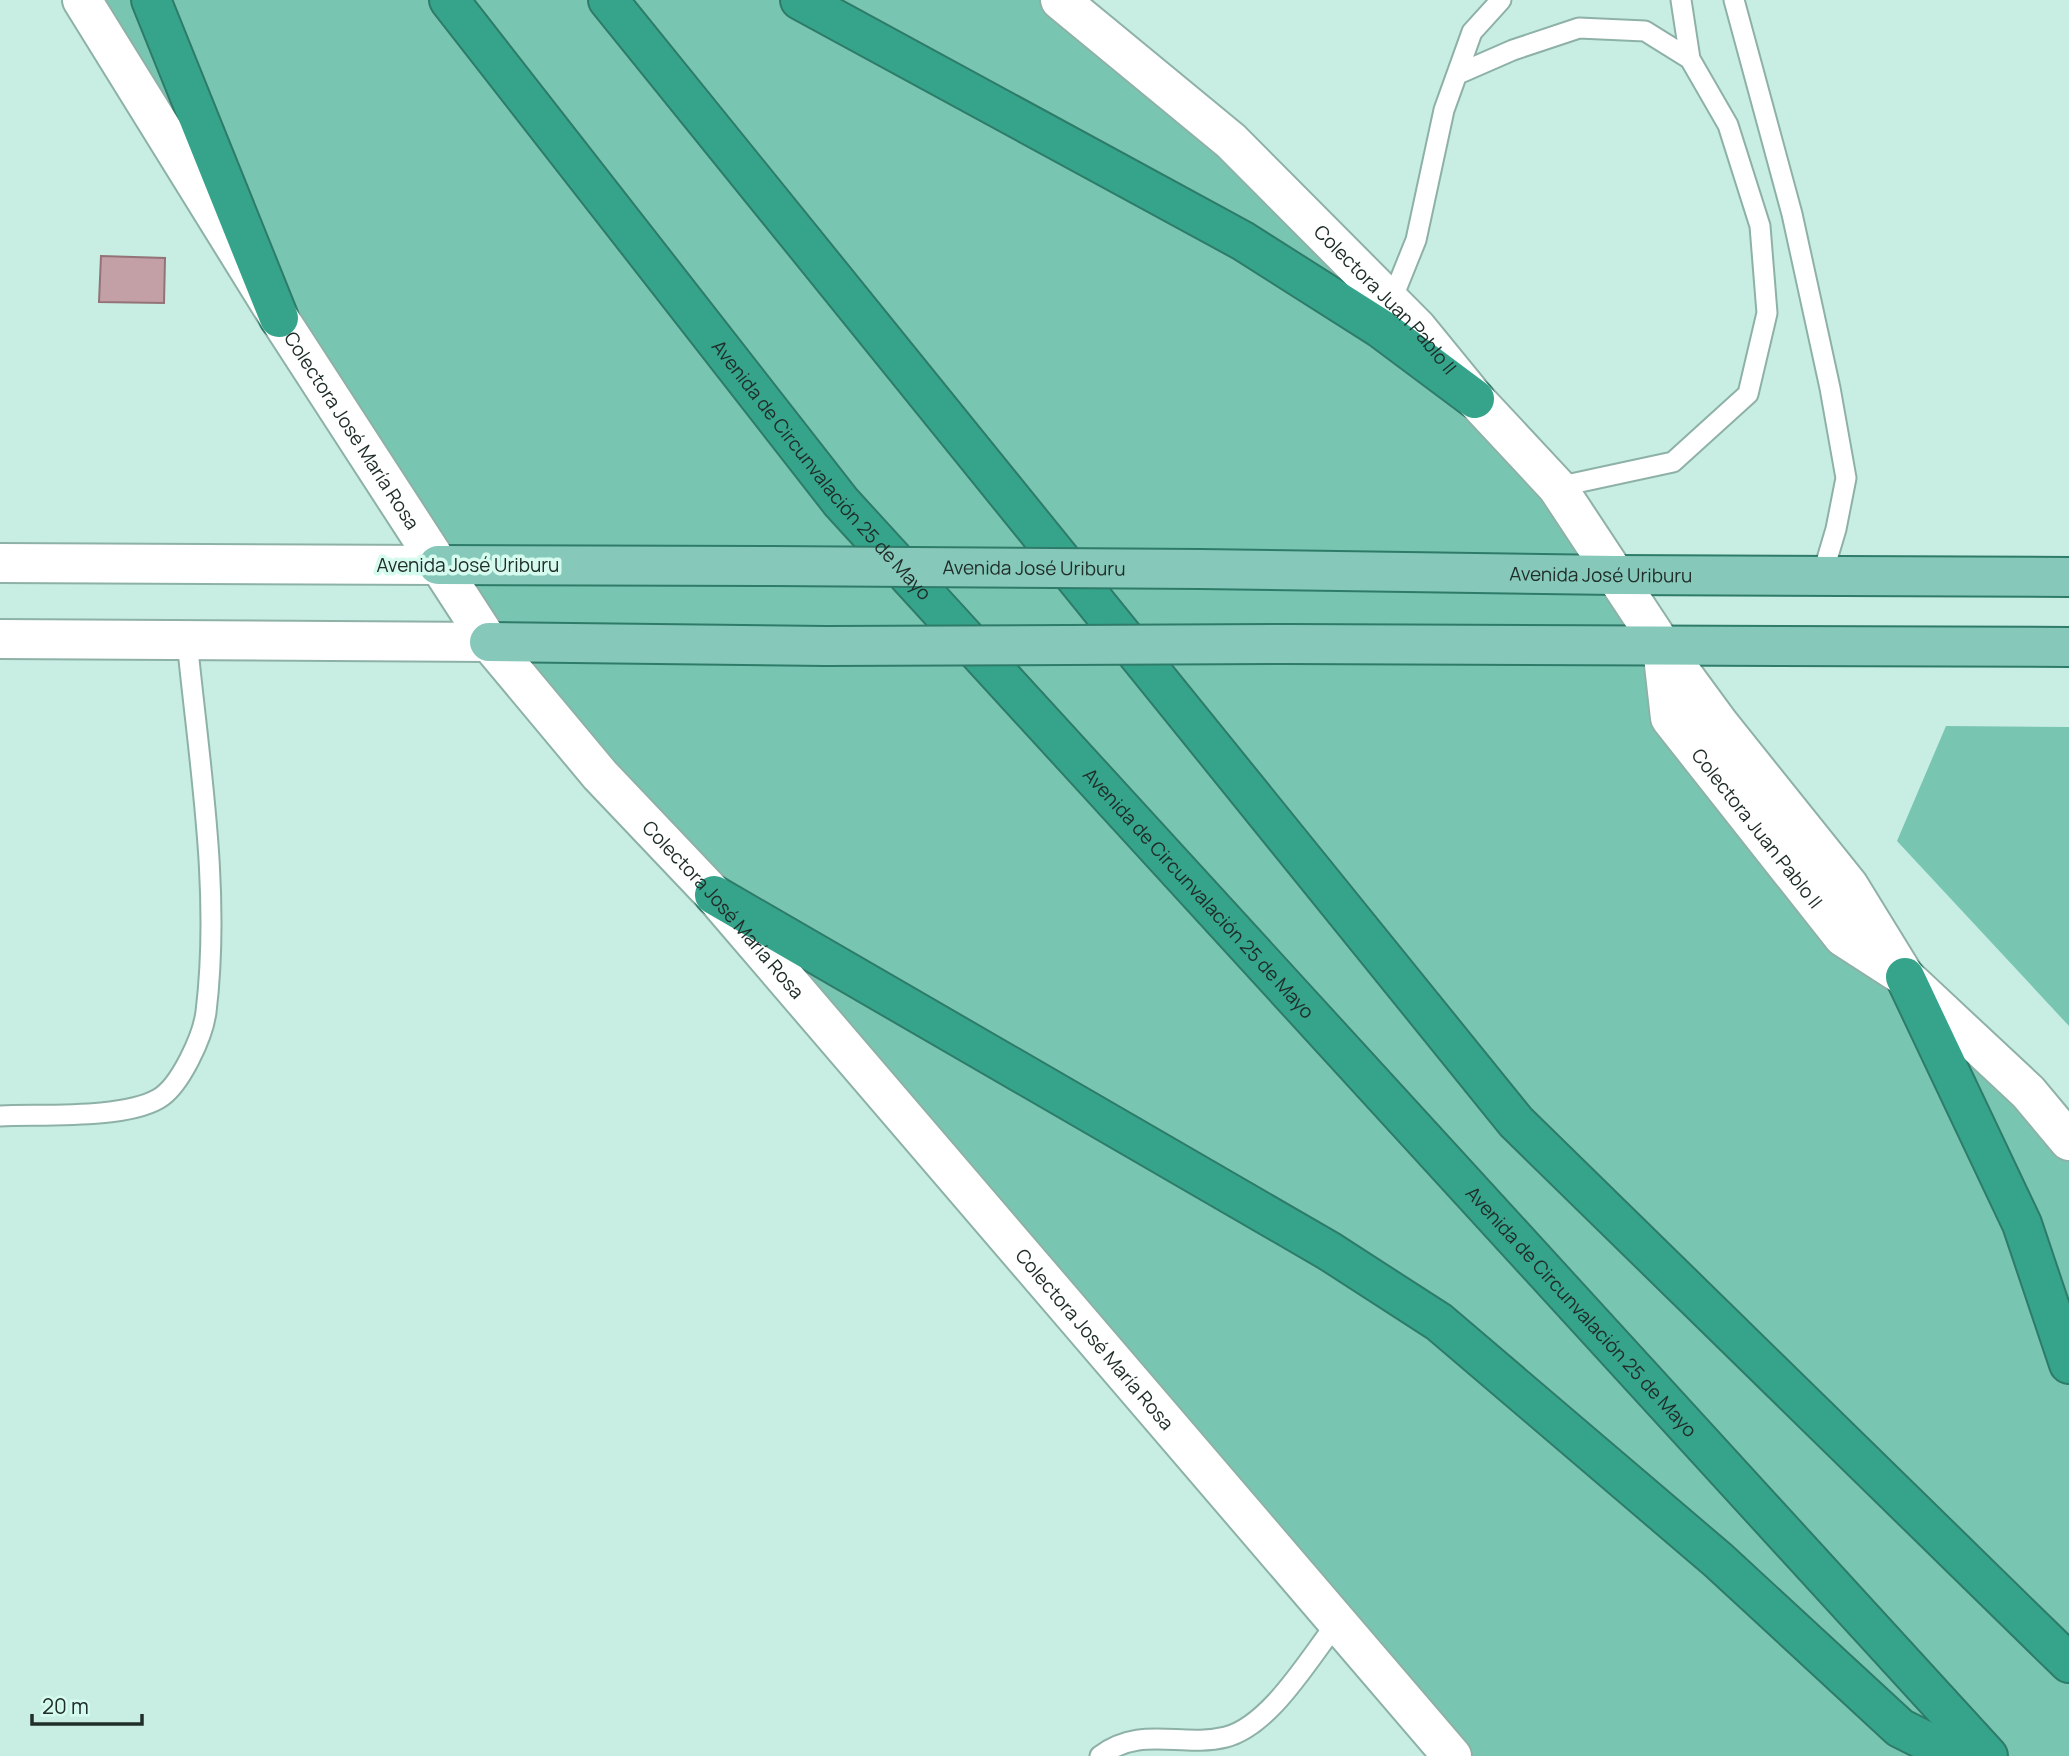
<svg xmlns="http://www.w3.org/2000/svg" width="2069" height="1756" font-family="Manrope,sans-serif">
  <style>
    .green { fill: #78c6b1 }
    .building { fill: #c3a0a6; stroke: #937378; stroke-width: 2 }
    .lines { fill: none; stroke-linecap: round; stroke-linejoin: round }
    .service-casing { stroke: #8eb1a7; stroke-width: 23 }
    .secondary-casing { stroke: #8eb1a7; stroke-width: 42 }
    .primary-casing { stroke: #2e7b69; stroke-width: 42 }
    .motorway-casing { stroke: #2e7b69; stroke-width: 42 }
    .service { stroke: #fff; stroke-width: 19 }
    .secondary { stroke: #fff; stroke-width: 38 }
    .primary { stroke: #86c8b9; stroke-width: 38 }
    .motorway { stroke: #35a48b; stroke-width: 38 }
    .primary-bridge-casing { stroke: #2e7b69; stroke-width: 42; stroke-linecap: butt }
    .primary-bridge { stroke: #86c8b9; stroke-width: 38 }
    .labels { text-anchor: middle; stroke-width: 7; stroke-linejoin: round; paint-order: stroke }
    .street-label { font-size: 19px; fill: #202e2a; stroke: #d5fbef }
  </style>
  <rect width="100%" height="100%" fill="#c8ede2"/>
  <path class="green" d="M82,0h978l357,328 432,558 220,255v615h-617l-852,-981z
    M1946,726l123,1v299l-172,-185z"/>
  <path class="building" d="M101,256l64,2 -1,45 -65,-1z"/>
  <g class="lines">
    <defs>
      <path id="service" d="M1681,0l9,59
        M1734,0l58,214 38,174 16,90 -10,51 -14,47
        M1458,74l55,-24 66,-22 66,3 45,28 38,66 32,101 7,87 -19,81 -75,68 -116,25
        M1391,302l25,-62 28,-130 28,-78 29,-32
        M0,1116c42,-2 123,3 158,-17 22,-12 45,-63 48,-87 15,-123 -7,-249 -19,-372
        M1100,1756c41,-31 81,-8 126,-19 45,-12 83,-79 111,-114"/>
      <g id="secondary">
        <path id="s1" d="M82,0l197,318 210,324 111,133 114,120 738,861"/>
        <path id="s2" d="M1060,0l171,141 186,187 58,71 82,88 105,159 58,79 129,161 56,91"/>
        <path d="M0,563l438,2"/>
        <path d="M0,639l489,3"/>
        <path id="s3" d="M1662,647l8,71 173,219 62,40 123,115 41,49"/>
      </g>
      <g id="primary">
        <path d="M438,565l334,1"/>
        <path id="s4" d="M1200,569l416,6 453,2"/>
        <path d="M489,642l337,4"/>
        <path d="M1288,644l781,3"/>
      </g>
      <g id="motorway">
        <path d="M151,0l128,318"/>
        <path id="s5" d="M449,0l392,502 1147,1254"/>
        <path d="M608,0l908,1122 553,541"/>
        <path d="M800,0l443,241 137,87 95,71"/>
        <path d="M714,895l615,356 110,71 279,238 182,168 56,28"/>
        <path d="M1905,977l117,247 47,140"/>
      </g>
    </defs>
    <use href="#service" class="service-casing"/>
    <use href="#secondary" class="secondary-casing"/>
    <use href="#primary" class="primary-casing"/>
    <use href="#motorway" class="motorway-casing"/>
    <use href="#service" class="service"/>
    <use href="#secondary" class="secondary"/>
    <use href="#primary" class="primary"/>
    <use href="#motorway" class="motorway"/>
    <defs>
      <g id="primary-bridge">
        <path id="s6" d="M772,566l428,3"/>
        <path d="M826,646l462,-2"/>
      </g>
    </defs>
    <use href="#primary-bridge" class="primary-bridge-casing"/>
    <use href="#primary-bridge" class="primary-bridge"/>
  </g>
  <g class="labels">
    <g class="street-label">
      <text dy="7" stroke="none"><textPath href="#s2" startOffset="443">Colectora Juan Pablo II</textPath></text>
      <text dy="7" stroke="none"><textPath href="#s1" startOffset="508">Colectora José María Rosa</textPath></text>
      <text dy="7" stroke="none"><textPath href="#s5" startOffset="600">Avenida de Circunvalación 25 de Mayo</textPath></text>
      <text x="468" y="572">Avenida José Uriburu</text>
      <text dy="7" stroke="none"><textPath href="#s6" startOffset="262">Avenida José Uriburu</textPath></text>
      <text dy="7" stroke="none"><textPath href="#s4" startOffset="401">Avenida José Uriburu</textPath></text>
      <text dy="7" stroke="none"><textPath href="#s3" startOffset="212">Colectora Juan Pablo II</textPath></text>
      <text dy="7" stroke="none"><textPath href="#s5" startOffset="1167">Avenida de Circunvalación 25 de Mayo</textPath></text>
      <text dy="7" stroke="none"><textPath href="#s1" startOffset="1116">Colectora José María Rosa</textPath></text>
      <text dy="7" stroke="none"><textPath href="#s5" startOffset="1734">Avenida de Circunvalación 25 de Mayo</textPath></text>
      <text dy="7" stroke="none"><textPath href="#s1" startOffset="1684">Colectora José María Rosa</textPath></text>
    </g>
  </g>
  <path d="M32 1714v10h110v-10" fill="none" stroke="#202e2a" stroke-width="3.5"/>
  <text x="42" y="1714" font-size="21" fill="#202e2a" stroke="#d5fbef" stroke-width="5" paint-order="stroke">20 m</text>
</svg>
